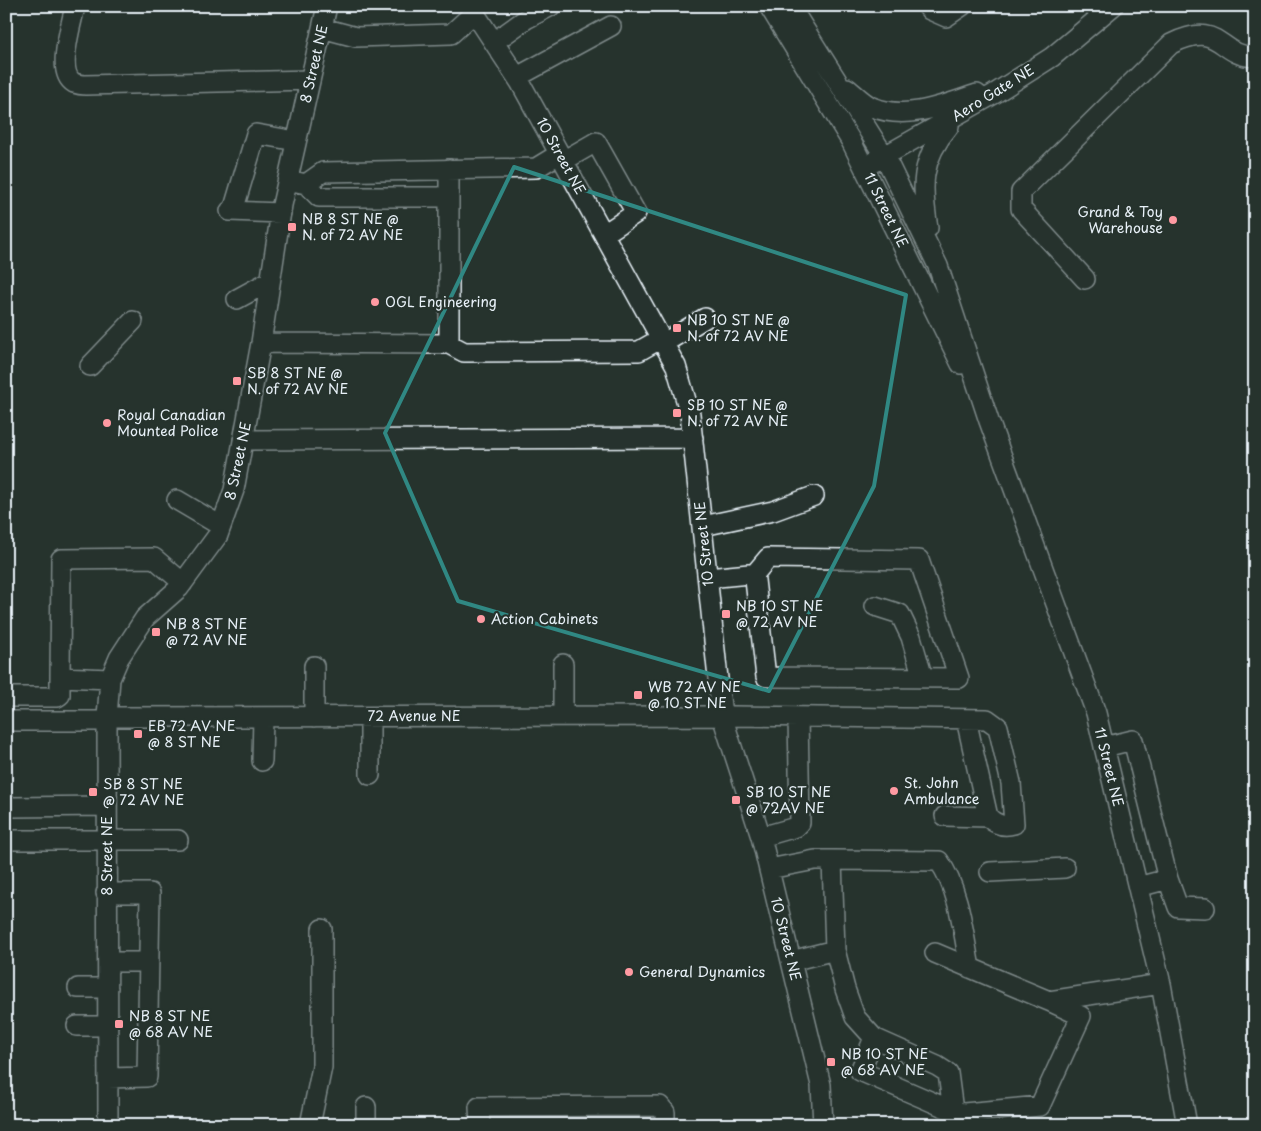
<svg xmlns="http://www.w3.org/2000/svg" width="1261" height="1131" font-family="'Playpen Sans',sans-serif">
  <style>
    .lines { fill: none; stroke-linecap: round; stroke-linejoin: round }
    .minor-casing { stroke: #e8f1f8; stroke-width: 22 }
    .minor { stroke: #26332d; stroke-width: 19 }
    .marked { fill: none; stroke: #308883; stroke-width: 4; stroke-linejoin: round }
    .poi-dot { fill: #ff9aa2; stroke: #26332d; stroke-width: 2 }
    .labels { text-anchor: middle; stroke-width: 4.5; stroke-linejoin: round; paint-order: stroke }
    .street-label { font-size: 14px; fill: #e8f1f8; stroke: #26332d }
    .poi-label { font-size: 14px; fill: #e8f1f8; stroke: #26332d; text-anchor: start }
  </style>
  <rect width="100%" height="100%" fill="#26332d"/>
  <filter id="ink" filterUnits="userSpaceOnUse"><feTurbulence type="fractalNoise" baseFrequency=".02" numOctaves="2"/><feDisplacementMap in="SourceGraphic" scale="10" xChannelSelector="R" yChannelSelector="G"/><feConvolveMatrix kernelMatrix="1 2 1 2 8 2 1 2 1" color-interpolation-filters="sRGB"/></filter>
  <g filter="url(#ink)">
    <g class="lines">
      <defs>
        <path id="minor" d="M75,6c-3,18 -20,66 -1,77 3,1 8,2 11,2l225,-5
          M470,6l50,76 156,284 14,48 32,302 39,121 60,248 2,40
          M769,6l82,135 110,223
          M790,6l95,151 53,109 51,155 107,292 65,271 26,141
          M927,6l3,4 16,7 16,-11
          M322,28l34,9 95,-3 23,-21
          M494,42l32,-23 25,-13
          M517,77l94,-51
          M847,88c8,6 16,15 25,19 35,14 72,-2 105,-13
          M563,161l33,-19 40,71 -32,21
          M874,162l120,-68 58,-37 61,-51
          M449,169v175
          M288,180l18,4 17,-12 213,-4 23,-14
          M306,184l13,13h130
          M230,211l51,2
          M233,211l23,-77 40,7
          M928,228c-7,-42 -8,-68 21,-102
          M1085,279l-64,-70v-17l150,-148c51,-25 46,12 84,13
          M237,299l33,-18
          M261,343l188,1 15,8 175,-1 23,-13
          M664,343l41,-25
          M90,366l43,-45
          M243,440l450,-2
          M177,500l44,26
          M703,526l70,-15 41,-15
          M708,578l41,-4 6,6 11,97 193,1 -40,-118 -151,-2 -16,19
          M875,606l25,8 11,23 12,41
          M563,664v52
          M110,679l-50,-2 1,-118 93,-1 29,25
          M9,697h48l3,-2v-18
          M107,717l627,-1 253,3 11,8 13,56 3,41c-10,3 -18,1 -26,-7l-22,-98
          M314,717v-51
          M6,721h101
          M1104,747l29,-7 35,139 -30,8
          M262,761l1,-44
          M370,775v-58
          M6,804l5,3 96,-1
          M945,816l43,1
          M761,837l35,-10 4,-4 -2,-106
          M6,840h172
          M769,869l46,-9h17
          M990,872l75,-4
          M1168,879l10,28 27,1
          M106,893h44l-3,184 -39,1
          M935,953l114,48 112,-17
          M791,961l44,-11
          M108,962h41
          M970,968c-7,-36 -10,-77 -31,-107l-107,-1 3,90 10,39 10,28 19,21 -14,33 93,40 11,2 76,-7 41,-90 -32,-15
          M78,988h30
          M77,1026h31
          M874,1038l63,28 11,7 5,38
          M366,1107v18
          M108,1125l-1,-408 3,-38 9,-21 26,-40 34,-30 39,-53 16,-45 27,-147 21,-138 45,-199
          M310,1125l12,-58v-138
          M480,1125l-1,-18 181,-1 5,6v13"/>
      </defs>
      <use href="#minor" class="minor-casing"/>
      <use href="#minor" class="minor"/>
    </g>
  </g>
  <path d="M0 0H1261V1131H0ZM514,167l392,128 -32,191 -105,205 -311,-90 -73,-168z" fill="#26332d" fill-opacity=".55" fill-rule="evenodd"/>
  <path class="marked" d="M514,167l392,128 -32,191 -105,205 -311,-90 -73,-168z"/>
  <g class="poi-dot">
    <circle cx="1173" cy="220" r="5"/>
    <rect x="287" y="222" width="10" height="10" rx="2.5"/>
    <circle cx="375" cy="302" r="5"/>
    <rect x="672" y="323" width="10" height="10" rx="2.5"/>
    <rect x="232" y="376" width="10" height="10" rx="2.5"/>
    <rect x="672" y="408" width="10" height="10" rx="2.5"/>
    <circle cx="107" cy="423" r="5"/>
    <rect x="721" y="609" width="10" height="10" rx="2.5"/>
    <circle cx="481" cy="619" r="5"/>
    <rect x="151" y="627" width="10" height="10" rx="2.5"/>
    <rect x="633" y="690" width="10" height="10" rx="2.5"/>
    <rect x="133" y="729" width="10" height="10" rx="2.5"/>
    <circle cx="894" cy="791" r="5"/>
    <rect x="88" y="787" width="10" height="10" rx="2.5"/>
    <rect x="731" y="795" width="10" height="10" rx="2.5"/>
    <circle cx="629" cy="972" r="5"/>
    <rect x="114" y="1019" width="10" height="10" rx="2.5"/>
    <rect x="826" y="1057" width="10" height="10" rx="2.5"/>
  </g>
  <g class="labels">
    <g class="street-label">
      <text transform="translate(314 64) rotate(-77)" y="5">8 Street NE</text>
      <text transform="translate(993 93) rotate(-32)" y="5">Aero Gate NE</text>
      <text transform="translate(561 156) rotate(61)" y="5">10 Street NE</text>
      <text transform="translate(886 210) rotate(64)" y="5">11 Street NE</text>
      <text transform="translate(238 461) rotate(-78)" y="5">8 Street NE</text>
      <text transform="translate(704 544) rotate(-96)" y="5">10 Street NE</text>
      <text x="414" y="721">72 Avenue NE</text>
      <text transform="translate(1109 767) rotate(76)" y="5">11 Street NE</text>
      <text transform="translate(107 856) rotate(-90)" y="5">8 Street NE</text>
      <text transform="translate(786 939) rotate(76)" y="5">10 Street NE</text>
    </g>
    <g class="poi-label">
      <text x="1163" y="217" text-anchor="end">Grand &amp; Toy<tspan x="1163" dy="16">Warehouse</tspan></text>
      <text x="302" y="224">NB 8 ST NE @<tspan x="302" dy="16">N. of 72 AV NE</tspan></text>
      <text x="385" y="307">OGL Engineering</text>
      <text x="687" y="325">NB 10 ST NE @<tspan x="687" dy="16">N. of 72 AV NE</tspan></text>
      <text x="247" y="378">SB 8 ST NE @<tspan x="247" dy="16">N. of 72 AV NE</tspan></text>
      <text x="687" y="410">SB 10 ST NE @<tspan x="687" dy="16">N. of 72 AV NE</tspan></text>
      <text x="117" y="420">Royal Canadian<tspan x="117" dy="16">Mounted Police</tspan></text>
      <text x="736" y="611">NB 10 ST NE<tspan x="736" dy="16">@ 72 AV NE</tspan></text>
      <text x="491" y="624">Action Cabinets</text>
      <text x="166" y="629">NB 8 ST NE<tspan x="166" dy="16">@ 72 AV NE</tspan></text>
      <text x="648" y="692">WB 72 AV NE<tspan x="648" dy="16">@ 10 ST NE</tspan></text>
      <text x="148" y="731">EB 72 AV NE<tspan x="148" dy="16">@ 8 ST NE</tspan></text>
      <text x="904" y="788">St. John<tspan x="904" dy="16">Ambulance</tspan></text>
      <text x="103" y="789">SB 8 ST NE<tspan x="103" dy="16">@ 72 AV NE</tspan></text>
      <text x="746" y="797">SB 10 ST NE<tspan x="746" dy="16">@ 72AV NE</tspan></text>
      <text x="639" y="977">General Dynamics</text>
      <text x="129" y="1021">NB 8 ST NE<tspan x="129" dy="16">@ 68 AV NE</tspan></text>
      <text x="841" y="1059">NB 10 ST NE<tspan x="841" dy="16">@ 68 AV NE</tspan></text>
    </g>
  </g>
  <rect width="1261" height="1131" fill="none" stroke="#26332d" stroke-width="25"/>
  <rect x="12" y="12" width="1236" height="1106" fill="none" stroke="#e8f1f8" stroke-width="2" filter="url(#ink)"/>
</svg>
